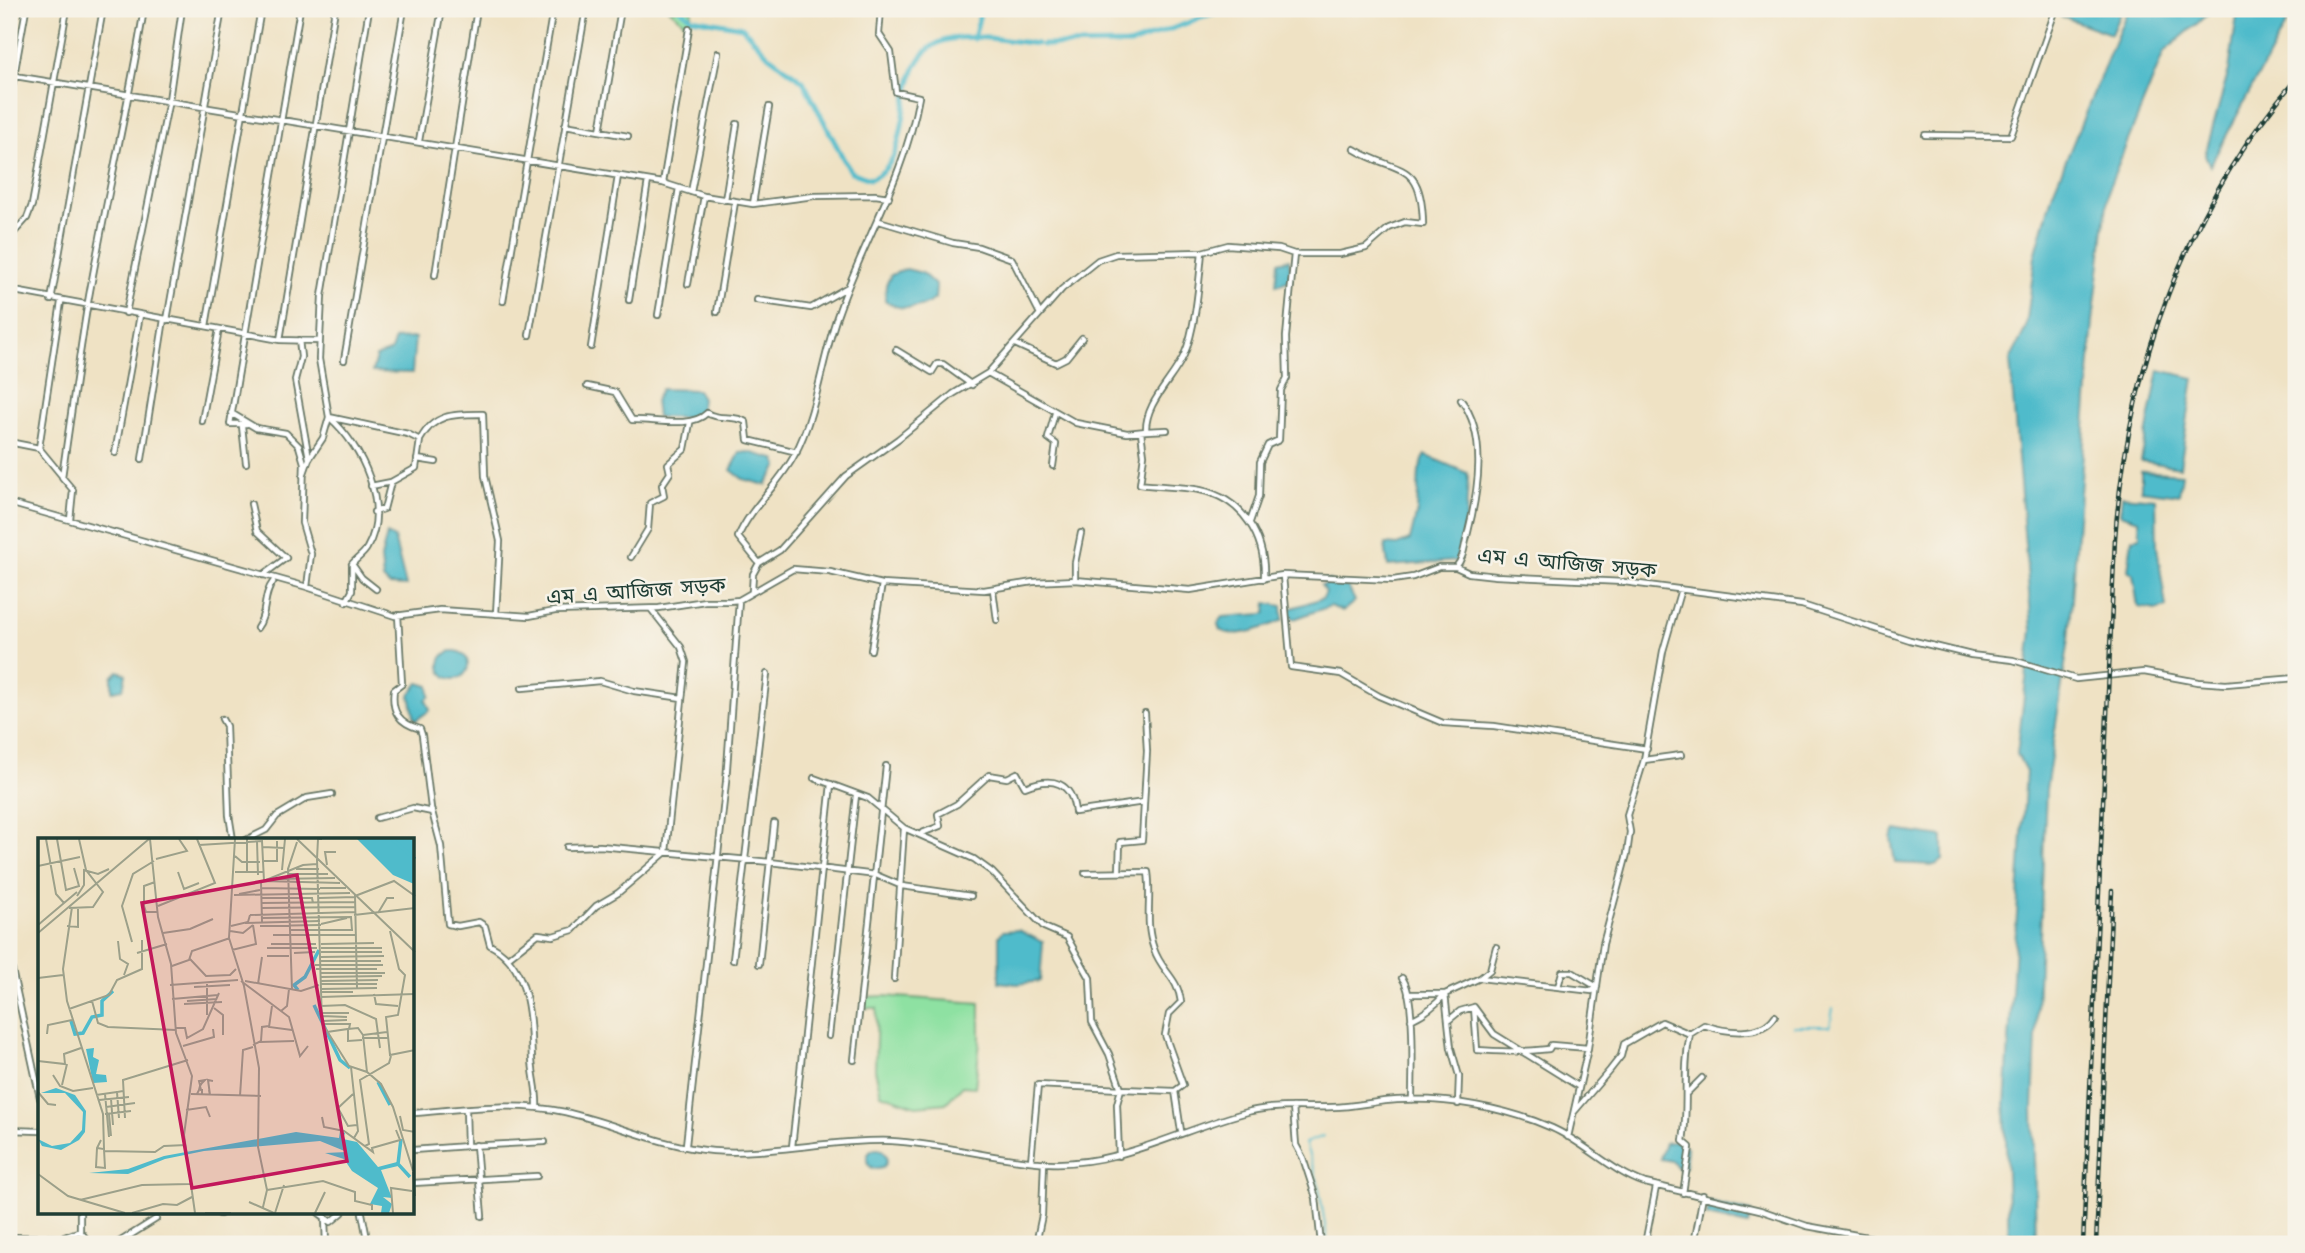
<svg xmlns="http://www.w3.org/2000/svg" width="2305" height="1253" font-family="Kalam,'Noto Sans Bengali',sans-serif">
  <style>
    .green { fill: #8ee1a2; stroke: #568f6b; stroke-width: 2 }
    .water { fill: #4fbbcb; stroke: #377c80; stroke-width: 2 }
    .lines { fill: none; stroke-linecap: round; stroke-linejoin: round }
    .stream { stroke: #4fbbcb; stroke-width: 2 }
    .canal { stroke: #4fbbcb; stroke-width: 5 }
    .minor-casing { stroke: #687766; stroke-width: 8 }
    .minor { stroke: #fff; stroke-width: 4.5 }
    .rail-casing { stroke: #1f3d34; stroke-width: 4.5 }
    .rail { stroke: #f7f3e8; stroke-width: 2; stroke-dasharray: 5; stroke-linecap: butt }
    .labels { text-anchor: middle; stroke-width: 5; stroke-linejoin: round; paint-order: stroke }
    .street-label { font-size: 21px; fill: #1f3d34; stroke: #f7f3e8 }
    .inset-river { fill: none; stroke: #4fbbcb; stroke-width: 3.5 }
    .inset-road { fill: none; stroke: #9ca08a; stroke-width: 2 }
    .view { fill: #c2185b; fill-opacity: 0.15; stroke: #c2185b; stroke-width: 3.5 }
    .inset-edge { fill: none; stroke: #1f3d34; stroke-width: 3.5 }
  </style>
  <rect width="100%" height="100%" fill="#f7f3e8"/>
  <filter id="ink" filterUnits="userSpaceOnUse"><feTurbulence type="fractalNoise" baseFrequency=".0143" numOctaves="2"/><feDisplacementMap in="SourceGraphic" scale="14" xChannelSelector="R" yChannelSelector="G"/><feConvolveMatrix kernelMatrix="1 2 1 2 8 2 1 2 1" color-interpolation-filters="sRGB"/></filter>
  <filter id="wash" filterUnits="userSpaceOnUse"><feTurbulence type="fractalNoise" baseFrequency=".00686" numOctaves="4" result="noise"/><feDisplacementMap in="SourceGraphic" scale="28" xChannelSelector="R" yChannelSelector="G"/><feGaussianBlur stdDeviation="1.57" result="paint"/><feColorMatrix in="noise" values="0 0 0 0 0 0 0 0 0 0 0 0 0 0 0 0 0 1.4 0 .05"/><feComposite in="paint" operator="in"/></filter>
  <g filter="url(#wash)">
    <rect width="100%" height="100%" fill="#efe2c4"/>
    <path class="green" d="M669,9h23l-3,17z
      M884,996l96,7v38l-5,46 -13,-1 -16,17 -30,3 -35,-12 -6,-24 2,-62h-13l1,-11z"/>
    <path class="water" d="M2060,9h62l-11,25 -50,-18z
      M2128,9h86l-50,43 -55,135 -16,134 -24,318 -23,150 -13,319 3,136h-27l-4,-139 21,-334 -9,-17 15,-124 -22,-270 16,-32 9,-72 18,-64z
      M2238,9h58v6l-9,7 -77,144 -5,-11 24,-85z
      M1289,259l2,21 -15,5 2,-23z
      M906,269l16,4 14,13 -1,13c-13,10 -38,13 -50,1l1,-15 5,-10z
      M415,338l-3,35 -40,-1 4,-15 15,-6 4,-12z
      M2159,370l35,8 -14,89 -39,-6z
      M661,389l36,1 5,8 -2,15 -8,5 -35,-1 -2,-16z
      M748,452l27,7 3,7 -12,19 -23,-6 -12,-9 9,-17z
      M1425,455l42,18 1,4 -2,41 -10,43 -68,5 -3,-22 12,1 13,-5 7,-29 2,-40z
      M2141,471l41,3 -3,21 -38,-5z
      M2122,496l34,3 1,48 9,60 -10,3 -18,-3 -5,-33 -5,-4 4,-31 8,-2 -1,-17 -19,-6z
      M387,534l7,4 12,48 -17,-1 -6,-6 -2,-21z
      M1326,580h4l2,5 16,2 7,14 -12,10 -13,-5 -36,13 -5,-5v-5l34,-11 3,-6 -5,-7h4z
      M1267,603l15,3 1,14c-16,7 -48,20 -63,10l-2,-6 5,-7 40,-3 3,-1z
      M440 665a14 14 0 1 1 28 0a14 14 0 1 1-28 0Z
      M118,671l8,3 -3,15 -11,2v-14z
      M419,683l10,3 1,10 -4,4 4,10 -15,11 -5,-26z
      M1895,830l48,7v23l-7,5 -41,-2 -4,-25z
      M1018,930l25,12 -3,39 -23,3 -18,-2v-46l4,-5z
      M1678,1141l9,6 -2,21 -5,2 -8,-9 -12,-2 5,-16z
      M867 1159a10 10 0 1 1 20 0a10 10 0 1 1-20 0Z
      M1709,1202l42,10 -3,13 -41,-9z"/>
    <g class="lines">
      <path class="stream" d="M1793,1026h37l3,-18
        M1323,1136l-18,7 13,39 10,62"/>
      <path class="canal" d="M680,9l12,9 50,9 27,29 34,25 42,81 6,10 19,7c53,-19 14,-128 81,-140 27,-5 59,2 86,5
        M974,39l7,-30
        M1042,45l89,-1 94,-35"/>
    </g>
  </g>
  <g filter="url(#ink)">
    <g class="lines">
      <defs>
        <path id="minor" d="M9,75l654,108 41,13 49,8 61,-8 61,-1 14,2
          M9,104l17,-95
          M565,125l63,11
          M600,131l21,-122
          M1925,135l86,1 45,-127
          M419,141l23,-132
          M663,183l26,-154
          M691,192l27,-139
          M725,200l12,-76
          M753,204l16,-97
          M879,221l74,22 26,4 33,12 28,55
          M9,238l18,-20 5,-13 35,-196
          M435,275l42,-266
          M688,284l16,-88
          M9,290l271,50 39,1
          M51,300l52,-291
          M629,300l19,-119
          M757,300l54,8 37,-21
          M503,301l50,-292
          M61,302l-22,146 23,28
          M717,312l18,-110
          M126,313l43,-213 13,-91
          M658,315l21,-127
          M167,320l55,-311
          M206,326l55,-317
          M529,335l57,-326
          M280,340l55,-331
          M299,340l2,17 -6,23 14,78
          M1015,344l41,19 10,-5 16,-20
          M591,347l27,-171
          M896,350l36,22 5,-8h6l29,21
          M344,360l60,-351
          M988,373l88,50 51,10 19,-2c-1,-29 27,-51 38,-76 12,-27 15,-74 18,-103
          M587,386l28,6 17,28c21,-1 59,9 75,-7 12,8 27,1 39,9l2,18 49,12
          M231,413l25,15 30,5 13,13 5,17 -2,60 9,31 -4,33
          M329,417l79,17 12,6c14,-27 35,-26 63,-26l2,62 15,65 -4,73
          M330,418c32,28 61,88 37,130 -3,6 -11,11 -15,16v27l-6,11
          M202,421l17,-92
          M247,424h-17l70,-415
          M242,426l4,37
          M1146,431l21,-1
          M1141,432l3,23 -4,29c20,3 41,2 60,6 43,9 66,47 64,89
          M9,442l30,6
          M115,453l25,-138
          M142,459l22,-140
          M417,459l19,3
          M1053,466l3,-22 -8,-6 7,-25
          M303,476l6,-17 14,-21 6,-21 -10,-58 3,-63 47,-287
          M371,486l20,-4 25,-14 4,-28
          M9,503l298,84 88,29 45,-6 89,6 26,-5 104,-3 46,-7h23l11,-1 54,-31 37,3 52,12 102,6 49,-8 42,-2 115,10 93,-15 110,5 20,-3 26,-10h17l13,6 27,3 128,6 178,23 108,35 61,15 42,5 63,19 68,-7 54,10 28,2 70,-6
          M251,504l6,27 29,27 -23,17
          M374,512l10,-3 7,-27
          M70,520l3,-30 -11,-13c8,-56 16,-113 25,-169 17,-100 41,-199 57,-299
          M1250,522l9,-26 1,-34 8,-17 11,-5 2,-50 6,-12 -1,-41 8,-83
          M631,557l17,-28 2,-26 14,-7 -2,-11 8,-12 -2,-9 17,-15 5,-26
          M759,563l-21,-26c13,-31 42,-53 57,-83 22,-41 27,-98 44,-143 26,-74 66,-135 80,-214l-23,-5 -5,-40 -12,-18 2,-25
          M352,564l10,14 14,11
          M1456,567c9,-11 8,-22 12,-35 10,-40 20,-97 -7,-132
          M1283,576l8,91 50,7 38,22 64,27 51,3 153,23
          M1075,580v-17l6,-30
          M993,590l4,30
          M752,591l1,-17 6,-11 21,-13 66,-74 52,-37 55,-45 35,-21 74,-84 36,-29 18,-6 86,-2 26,-7 51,4 15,5h46l26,-6 23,-20 16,-6 18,2c-1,-66 -26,-49 -69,-75
          M398,615l4,69 -8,6c-3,22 5,33 26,39l2,6 9,73 10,38 7,78 10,2 21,-4 6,4 5,19c41,21 40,74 42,115 1,17 6,31 5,48
          M257,628c11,-15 5,-32 16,-46
          M871,650l11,-66
          M522,688l78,-7 34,10 48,7
          M222,719l4,7 3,89 4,25
          M1644,760l37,-5
          M814,778l54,20 36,30 70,31 18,13 52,55 23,10 23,41 2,44 17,32 12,35 -83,-4 -7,76
          M377,818l36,-10 19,4
          M922,833l18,-7 -2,-12 19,-10 32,-29 18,3 10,-5 8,14c28,-11 47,-5 50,25l69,-10
          M246,840l20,-10 11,-14 30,-18 25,-4
          M567,847l33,-1 170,16 106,13 26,11 69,10
          M1119,872l1,-30 22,-2 5,-89 -2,-38
          M1085,873l63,-1c4,27 -4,50 6,77 7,22 24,28 27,53l-12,12 -4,21 18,50 -8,6 6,40
          M1496,947l-6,23 -10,8 78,9 4,-15h10l25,15 -5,4 -34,-4
          M9,956l31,142
          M509,957l29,-23 15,2 20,-6 23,-24 22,-13 48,-41 20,-190 -5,-15 -30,-38
          M733,960l34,-286
          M759,964l15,-141
          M1402,978c14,16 10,98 10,122
          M894,979l10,-151
          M1408,994h37c-10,12 -19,19 -34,26
          M1449,1020l11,-9 14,-4
          M829,1036l27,-241
          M854,1060l32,-294
          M1578,1086l-84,-52 -20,-27 3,43c24,2 48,2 72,-1l2,-4 37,3
          M1686,1094l16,-16
          M1458,1104l1,-28 -8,-28 -6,-54 35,-16
          M1293,1107l3,38 7,13 13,40 5,46
          M466,1109l1,37 78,-4
          M1574,1112l36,-42 11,-14 3,-12 38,-22 28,12
          M413,1113c51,-4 102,-12 152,-1 49,11 98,35 148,39 59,4 119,-12 178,-10 54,3 105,19 158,22 72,3 132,-34 202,-52 27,-6 55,-3 82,-4 21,0 42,-6 64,-7 50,-3 110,8 155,28 34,15 58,43 93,55l115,27 47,16 99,18
          M9,1130l31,1
          M1568,1137l20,-89 15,-104 24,-90 3,-22 -3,-17 17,-55 19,-109 18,-62
          M476,1145l6,71
          M686,1145l40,-363 13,-182
          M792,1147l39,-363
          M413,1150l54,-4
          M1119,1156l-2,-52 4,-15 54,2
          M413,1183l124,-7
          M1683,1193l7,-46 -7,-6c6,-36 -1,-69 7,-107l14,-9c21,7 57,13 71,-9
          M220,1213v1
          M319,1213l12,9 11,-9
          M362,1213l6,31
          M325,1219l1,25
          M80,1231l10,13
          M9,1237l53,1 18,-7v-18
          M116,1244l40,-25
          M1036,1244l6,-29 2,-53
          M1645,1244l11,-57
          M1694,1244l9,-49
          M1945,1244l39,-3 68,3"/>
      </defs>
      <use href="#minor" class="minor-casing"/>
      <use href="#minor" class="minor"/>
      <defs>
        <path id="rail" d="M2083,1244l32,-706c13,-169 69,-329 181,-459
          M2096,1244l16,-353"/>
      </defs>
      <use href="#rail" class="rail-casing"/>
      <use href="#rail" class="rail"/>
    </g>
  </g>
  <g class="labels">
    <g class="street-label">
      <text transform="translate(1567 563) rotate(5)" y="7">এম এ আজিজ সড়ক</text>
      <text transform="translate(636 591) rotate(-4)" y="7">এম এ আজিজ সড়ক</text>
    </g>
  </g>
  <g transform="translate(38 838)">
    <rect width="376" height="376" fill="#efe2c4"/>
    <path d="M319,1h57v45l-21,-9zM56,210l-1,9 6,3 -3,14 10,1 1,7 -14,1 -7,-34zM18,250l19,7 11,16 -1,21 -6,8 -18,10 -19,-4 -4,-7 14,7 18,-3 12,-13 1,-18 -18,-19h-24zM302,293l5,2 -2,6 14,3 21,25 19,-5 1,4 -17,4 11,28 -9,-1 9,7 -3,9h-8l1,-7 -12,-2 8,-16 -26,-17 -8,-12 -19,-6 22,-1 -27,-11 -116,10 -39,8 -37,15 -39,-1 39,-4 36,-13 132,-24 43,6z" fill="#4fbbcb"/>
    <path class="inset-river" d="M354,1l23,20M260,152l-4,-5 11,-8 14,-27M276,167l26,55 10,8M33,183l4,13 8,-1 9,-16 10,-2v-14l11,-10M340,244l12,23M363,301l-3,25 12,13"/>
    <path class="inset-road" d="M8,1l10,55 8,9M19,1l9,51 13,-4 -5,-18M112,1l8,78 13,47 5,69 16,43 -8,59 11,78M197,1l-6,99 15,48 15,82 -1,79 9,43 -4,17M259,1l118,113M284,1h-4l-1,20 5,164 27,43 18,6 14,12 12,23 20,64M219,3l1,34M161,7l63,-4 2,40 76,2M225,9l21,1M197,18l7,6h18M118,21l31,-8 -8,-12M226,23h13v-20M289,27l-2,-13h11M0,28l42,-9M258,31h23M244,32l3,-31M140,34l6,17 15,-6M197,34h29M209,34v-33M250,36h40M235,41l62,-1M117,44l-11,4v20l2,6h11M223,50l59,1M282,50h26M201,56l21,-4M196,57l116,-2M39,58l7,-11v-15l14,4 11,-5M223,60h51l1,5M281,60l36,-1M223,65l94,-1M120,68l57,-23 -18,-44M34,69l-9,62 4,32 36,113 1,35M31,70l24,-1 10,-15 -17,-22 -7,-31M223,70l94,-1M340,75l9,-15h7M212,77l105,-3M316,77l61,-7M223,80l90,-1 1,13M224,84l-1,-40 42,-17 14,-1M207,85l75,-2M283,86l26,-6M0,87l39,-33M29,88l11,1v-18M193,88l17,-4 2,-7M222,88l61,-1M251,92h64M192,93l13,2 10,-8M352,93l9,38 6,6 -7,40 -12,2 4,38 25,-5M0,95l111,-94M125,95l27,-4 23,-10M235,97h83M80,103l2,18 8,5 -4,11M94,104l-10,-36 11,-32 21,-13M233,106h45M283,106l53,-1M229,110h50M283,110h61M194,112l24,-6 -3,-19M283,114h61M99,115l30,-9M256,115l21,-1M229,118h22M283,119l63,-1M152,121l16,17 24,-1 6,-6M283,123h60M277,127h68M134,128l17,-6 3,-9 38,-13M278,131h61M283,135h64M283,139l61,-1M0,140l25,-3M203,143l48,36 11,39 8,-10M207,143l56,10 18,-6M283,143l57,-1M169,146v31M220,146l4,-27M283,146h56M132,147l68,-5M156,149l36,-2M319,150l-2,-92 39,-15 21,15M283,151l56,-1M254,152l-4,-121 9,-27M283,154h32M336,156l2,10 22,2M283,159l94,-3M134,161l46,-4M54,163l6,22 10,4 68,3M149,163l30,-2M146,166l38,-2M234,168l-3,21 23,3M283,168l24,-1 31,14 4,29M176,170l9,7v20M31,171l40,-14 8,-15 25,-11v-29M243,173l6,-5 2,-17M284,175h27M284,178l25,1M284,183l25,-1M285,186h27l-1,5M138,190h9l2,10 16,-9 16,-36M310,191l10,-1 5,7 4,37M289,194l21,-3v12l14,-1M9,196l1,-9 24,-5M325,197l24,-3M324,200h26M222,204l34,-1M215,207l8,-4 1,-14 7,-1M145,208l31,-9 -1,-8M0,223l27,3 -1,-10 17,-6M313,229l7,64 -4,7M15,237l7,11 13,5 20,-3M24,247l5,-21M171,252l1,5 -2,-15 5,1M0,254l10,12 8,1M67,256l4,43M153,256l70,2M159,256l2,-4 1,-4 2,-3 3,-3 -6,1 1,4v1l1,4h1v5M315,256l-15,14 10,18 9,-1M58,257l21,-3M202,258l3,-46 10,-3M73,261l2,26M61,262l30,-3M68,269l29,-4M148,272l20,-3 4,10M67,276l26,-3M71,276l2,22M362,278l3,14 12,2M284,279l2,10 20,4 29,21 -1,-4 28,-8 -4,-10M81,280l-2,-26 6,-1M87,280l-2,-38 65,-20M327,308l4,-2 -9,-64 29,-17 2,-7M59,310l7,1 1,19 -9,-1 1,-19 4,-8M66,313l51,1 9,-6 22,-1M375,334l2,24M0,336l30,22 57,17M229,352l56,-9 32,11v9l17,4v5M42,362l62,-15 48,-1M211,364l25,11M94,375l31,-9 14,1 15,-8M167,375h26M237,375l9,-28M277,375l10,-21M355,375l-2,-25 21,3"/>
    <path class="view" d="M259,37l50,286 -155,27 -50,-285z"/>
    <rect width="376" height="376" class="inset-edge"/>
  </g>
  <rect width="2305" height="1253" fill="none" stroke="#f7f3e8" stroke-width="35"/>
</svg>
